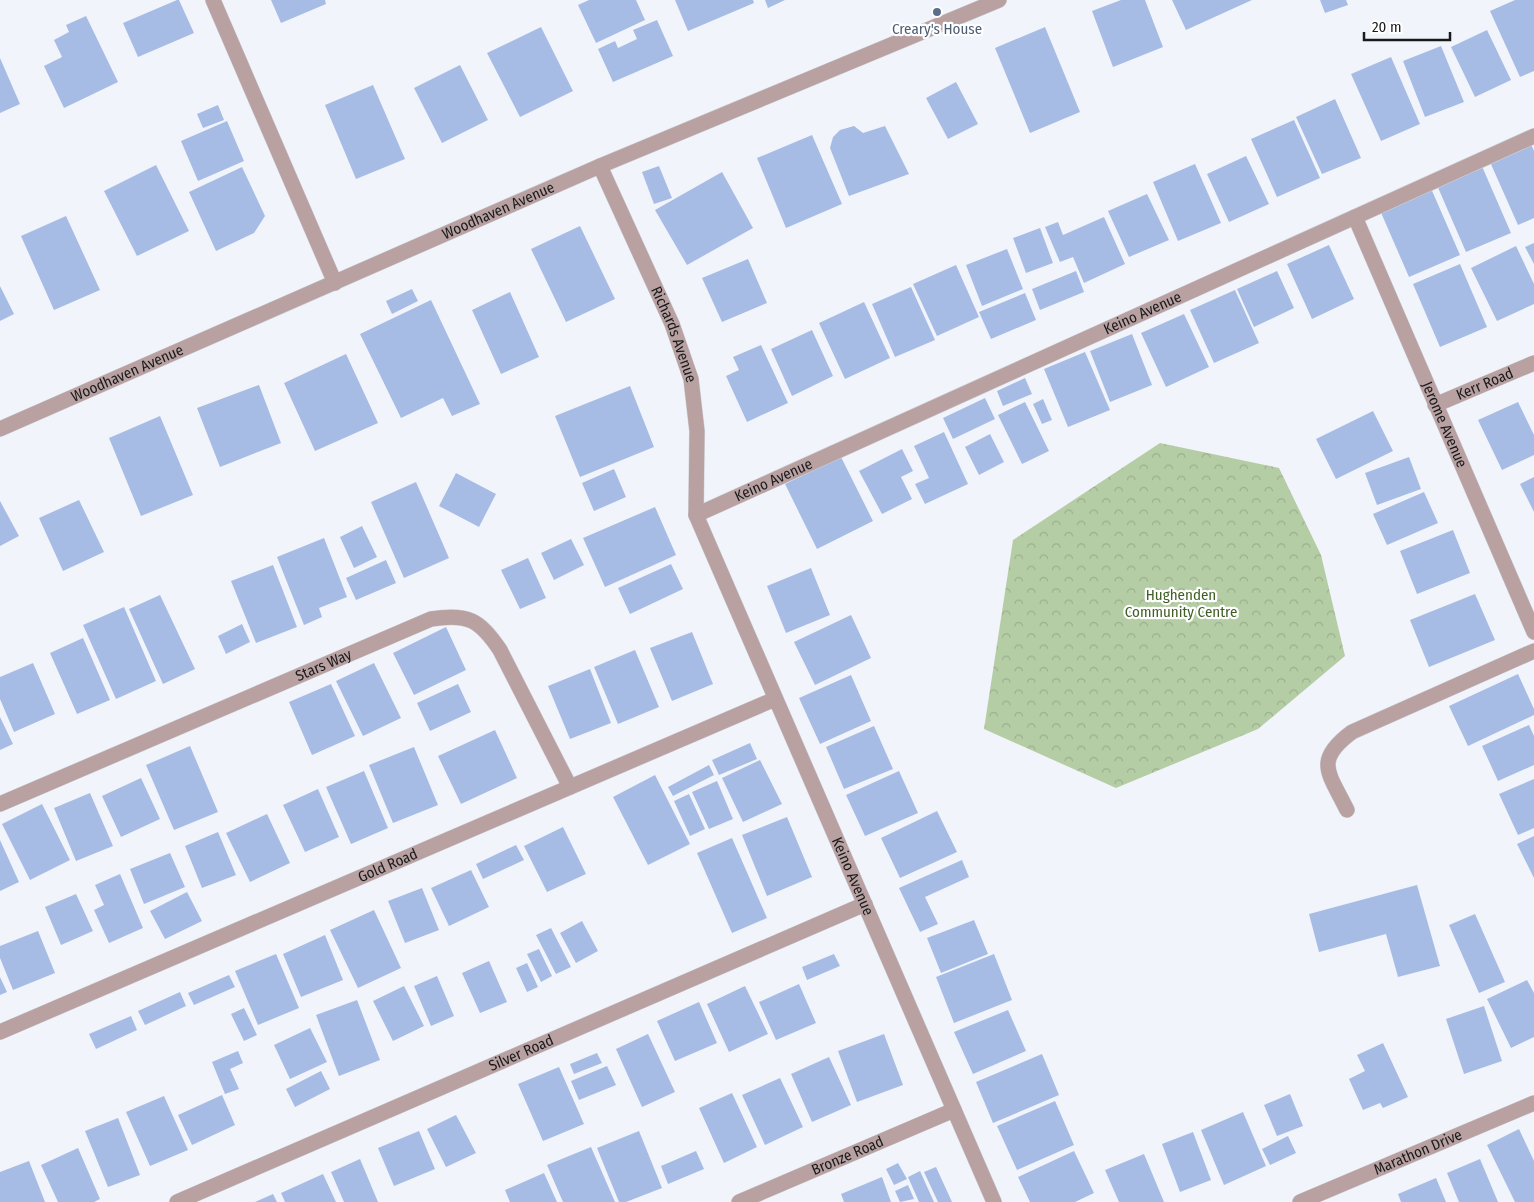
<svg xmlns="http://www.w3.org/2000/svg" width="1534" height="1202" font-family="'Fira Sans Condensed',sans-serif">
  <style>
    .park { fill: url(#park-crowns) }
    .building { fill: #a7bce5 }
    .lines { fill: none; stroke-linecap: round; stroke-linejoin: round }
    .lane-casing { stroke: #ced1d7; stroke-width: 16 }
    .street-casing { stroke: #ced1d7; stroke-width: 16 }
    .lane { stroke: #b9a1a2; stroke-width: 15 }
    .street { stroke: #b9a1a2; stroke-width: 15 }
    .service-dot { fill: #5c6f8a; stroke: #fff; stroke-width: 2 }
    .labels { text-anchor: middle; stroke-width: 4.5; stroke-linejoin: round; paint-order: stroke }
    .service-label { font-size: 15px; fill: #4e5e75; stroke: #fff }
    .street-label { font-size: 15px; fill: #181a1c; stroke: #fff }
    .park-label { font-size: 15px; fill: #3f5e24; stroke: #fff }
  </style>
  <defs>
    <pattern id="park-crowns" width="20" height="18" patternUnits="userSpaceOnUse" patternTransform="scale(1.25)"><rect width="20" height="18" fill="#b5cda5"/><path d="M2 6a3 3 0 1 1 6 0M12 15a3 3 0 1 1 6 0" fill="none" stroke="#9baf8d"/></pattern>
  </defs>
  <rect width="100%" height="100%" fill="#f1f4fb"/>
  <path class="park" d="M1160,443l119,25 42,87 24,101 -87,73 -142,59 -132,-59 29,-189z"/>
  <path class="building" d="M177,0h2l15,33 -56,24 -15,-34z
    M271,0h54l1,4 -45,19z
    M589,0h47l9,20 -49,23 -18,-38z
    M675,0h78l1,3 -66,28z
    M765,0h20l-17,8z
    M1121,0h24l18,47 -50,20 -21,-56z
    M1172,0h80l-66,30z
    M1320,0h26l2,5 -23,8z
    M1515,0h19v71l-14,6 -30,-66z
    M86,16l32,66 -54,26 -20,-42 18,-9 -8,-17 15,-8 -3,-7z
    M657,20l16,36 -60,26 -15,-33 17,-8 3,7 19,-9 -4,-9z
    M541,27l32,64 -53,26 -33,-64z
    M1045,27l35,85 -50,21 -35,-85z
    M1487,30l24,50 -36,17 -24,-50z
    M1441,46l23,56 -39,15 -22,-56z
    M1391,57l29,67 -39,17 -30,-67z
    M0,58l20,46 -20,9z
    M460,65l28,55 -46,23 -28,-55z
    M956,82l22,42 -30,15 -22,-41z
    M373,85l32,74 -49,20 -31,-74z
    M1335,99l26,59 -39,16 -26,-57z
    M218,105l6,15 -21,8 -6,-14z
    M1294,120l26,58 -43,19 -26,-58z
    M227,121l17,40 -46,20 -17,-40z
    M854,126l9,7 22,-7 24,48 -60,22 -19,-48 3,-11 7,-7z
    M812,135l30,69 -56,24 -29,-70z
    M1531,144l3,7v67l-16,7 -28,-63z
    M1246,156l23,48 -40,18 -22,-48z
    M1195,164l26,59 -43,18 -25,-59z
    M1481,164l30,69 -45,19 -30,-69z
    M156,165l33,66 -52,25 -33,-65z
    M659,166l13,32 -18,6 -12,-32z
    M242,167l23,49 -11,17 -38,18 -27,-59z
    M722,172l31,56 -66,37 -32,-55z
    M1430,186l30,69 -51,22 -30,-69z
    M1147,194l22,46 -40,17 -21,-46z
    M66,216l34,74 -46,20 -33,-74z
    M1104,217l21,47 -41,19 -11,-26 -13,5 -15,-35 13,-5 5,13z
    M580,226l35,73 -49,23 -35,-73z
    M1040,228l13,35 -27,10 -13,-35z
    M1534,243v21l-9,-17z
    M1329,245l25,54 -42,20 -25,-55z
    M1516,246l18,38v20l-37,17 -26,-53z
    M1007,249l16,40 -41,17 -16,-41z
    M748,259l19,44 -45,19 -20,-44z
    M1460,264l27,63 -47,20 -27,-63z
    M956,265l23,52 -42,19 -24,-52z
    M1076,271l8,21 -44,18 -8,-21z
    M1277,271l17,37 -40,19 -17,-38z
    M0,286l14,28 -14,7z
    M911,287l24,53 -40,17 -23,-53z
    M412,289l6,12 -26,13 -6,-13z
    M1235,290l24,53 -45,20 -24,-53z
    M510,292l29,65 -38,17 -29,-64z
    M1025,293l11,27 -45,19 -12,-27z
    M431,300l49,104 -28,12 -9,-18 -42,20 -41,-84z
    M864,302l26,56 -45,21 -26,-56z
    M1184,314l25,53 -43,20 -25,-54z
    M812,330l21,46 -41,20 -21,-47z
    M1132,334l20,51 -42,17 -20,-51z
    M761,345l27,58 -41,19 -21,-46 13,-6 -6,-13z
    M1085,352l25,58 -42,17 -24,-58z
    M346,354l32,69 -63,28 -31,-68z
    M1025,378l7,16 -29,12 -6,-15z
    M259,385l22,58 -61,24 -23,-59z
    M630,386l24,61 -74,30 -25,-61z
    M985,398l10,21 -42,20 -10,-21z
    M1043,399l9,21 -10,4 -9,-20z
    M1025,402l24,49 -27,13 -24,-49z
    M1518,402l16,33v20l-32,15 -24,-50z
    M1373,411l20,40 -57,28 -20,-40z
    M160,416l33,79 -52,21 -32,-78z
    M944,432l24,52 -43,20 -10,-20 14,-6 -15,-32z
    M990,434l14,28 -25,13 -14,-28z
    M902,449l11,22 -12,6 11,22 -30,15 -23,-43z
    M841,457l32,64 -56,28 -32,-65z
    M1409,457l12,32 -44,16 -12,-32z
    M614,469l12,28 -32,14 -12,-28z
    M456,473l40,21 -17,33 -40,-21z
    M1534,477v35l-14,-28z
    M416,482l33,76 -45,20 -33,-76z
    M1424,492l14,31 -51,22 -14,-31z
    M79,500l25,52 -41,19 -24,-53z
    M0,501l19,35 -19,10z
    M655,507l21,48 -71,32 -22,-49z
    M362,526l15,31 -23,11 -14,-31z
    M1453,530l17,43 -53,21 -17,-43z
    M324,538l23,59 -28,11 3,9 -18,8 -27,-68z
    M571,539l13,26 -30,15 -13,-27z
    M528,558l18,40 -26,11 -19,-39z
    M386,560l10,23 -40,17 -10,-22z
    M671,564l12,25 -53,25 -12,-26z
    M273,565l24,62 -41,16 -25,-62z
    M811,568l19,47 -44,18 -19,-47z
    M1475,594l20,46 -66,27 -19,-47z
    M160,595l35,74 -32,15 -34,-75z
    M124,607l32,74 -40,18 -33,-74z
    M851,615l20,43 -56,27 -21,-43z
    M242,624l8,18 -24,12 -8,-18z
    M446,627l20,43 -52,25 -21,-42z
    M692,632l21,52 -41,17 -22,-53z
    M83,638l27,62 -33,14 -27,-61z
    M635,650l24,57 -41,17 -24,-57z
    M33,663l22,51 -41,18 -14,-33v-22z
    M374,663l27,55 -38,18 -27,-55z
    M590,669l21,54 -41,16 -22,-53z
    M1518,674l16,35v6l-66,31 -19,-40z
    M851,675l20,46 -51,23 -21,-46z
    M331,684l24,52 -43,19 -23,-53z
    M458,684l13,28 -41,19 -13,-28z
    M0,717l13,27 -13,6z
    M1529,725l5,11v29l-36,16 -16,-35z
    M874,726l19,43 -49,20 -18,-42z
    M495,730l22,48 -56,26 -23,-48z
    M750,743l7,16 -38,16 -7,-15z
    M190,746l28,66 -44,18 -28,-65z
    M414,747l24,58 -45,18 -24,-58z
    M760,760l22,44 -39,18 -21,-44z
    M709,765l5,10 -41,21 -5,-9z
    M364,771l24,57 -37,16 -25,-57z
    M899,771l19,42 -53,23 -19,-41z
    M655,775l35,69 -42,21 -35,-68z
    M141,778l19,41 -39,18 -19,-41z
    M1534,779v49l-16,7 -19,-41z
    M717,781l16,38 -24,10 -17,-37z
    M318,789l21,48 -34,15 -22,-47z
    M90,793l23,53 -37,15 -22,-53z
    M689,794l16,35 -15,7 -16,-35z
    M42,804l28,56 -40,20 -28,-56z
    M937,811l20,41 -57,26 -19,-40z
    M267,814l23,49 -40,19 -24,-49z
    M787,817l25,60 -45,19 -25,-61z
    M563,827l23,47 -39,18 -23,-46z
    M218,832l18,43 -34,13 -17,-42z
    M1534,836v42l-17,-34z
    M732,838l35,80 -35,15 -35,-80z
    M0,840l19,42 -19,9z
    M516,845l8,15 -41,19 -7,-15z
    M170,853l15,34 -41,17 -14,-35z
    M962,860l7,17 -44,20 13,27 -18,8 -21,-44z
    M471,870l18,37 -40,19 -18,-38z
    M120,874l23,54 -34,15 -15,-33 10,-5 -9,-20z
    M1417,885l23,81 -42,11 -12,-43 -67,18 -10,-38z
    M422,888l17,42 -34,13 -17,-42z
    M187,892l15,29 -37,18 -15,-28z
    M76,894l17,37 -32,14 -16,-38z
    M374,910l27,58 -43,20 -28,-58z
    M1475,914l30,68 -26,11 -30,-68z
    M974,920l14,34 -47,19 -14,-35z
    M582,921l16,30 -22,12 -16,-30z
    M551,928l20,39 -15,7 -20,-39z
    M38,931l17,42 -42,17 -13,-32v-12z
    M325,935l18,45 -42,17 -18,-43z
    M539,949l13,27 -11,6 -14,-28z
    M276,954l23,54 -41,17 -23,-54z
    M834,954l6,12 -33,14 -5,-13z
    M994,954l18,46 -58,23 -18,-46z
    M489,961l18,41 -27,11 -18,-40z
    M527,963l11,24 -11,5 -11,-24z
    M229,975l6,12 -41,18 -6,-12z
    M437,976l17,40 -23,10 -17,-40z
    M0,977l7,15 -7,3z
    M1527,980l7,13v44l-23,11 -24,-49z
    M799,984l17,39 -40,17 -17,-38z
    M404,986l20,40 -31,15 -20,-40z
    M745,986l23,48 -39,18 -22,-48z
    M180,992l6,14 -41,19 -7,-14z
    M357,1000l23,60 -41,16 -23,-61z
    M699,1002l18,41 -42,18 -18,-40z
    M1484,1006l18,55 -38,13 -18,-55z
    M244,1008l13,27 -13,6 -13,-27z
    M1008,1010l18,41 -53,23 -19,-42z
    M131,1016l6,14 -41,19 -7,-15z
    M310,1028l17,34 -37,17 -16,-34z
    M648,1034l27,58 -33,15 -26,-58z
    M884,1034l19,51 -46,17 -19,-51z
    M1383,1043l25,54 -25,11 -3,-5 -17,7 -14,-31 16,-8 -8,-16z
    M238,1051l5,12 -13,6 9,20 -14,5 -13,-32z
    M597,1053l5,10 -28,11 -4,-10z
    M1042,1054l17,41 -66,28 -17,-41z
    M829,1057l22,48 -39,17 -21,-48z
    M607,1066l9,19 -37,15 -8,-19z
    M559,1067l25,57 -41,17 -25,-57z
    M321,1071l9,18 -35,18 -9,-18z
    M780,1078l23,49 -38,18 -23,-50z
    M732,1093l25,54 -33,16 -25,-55z
    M1290,1094l13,32 -26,10 -13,-31z
    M222,1095l13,30 -43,20 -14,-30z
    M164,1096l24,54 -38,16 -24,-54z
    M1055,1101l19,44 -57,25 -20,-44z
    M1243,1112l23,54 -42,19 -23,-55z
    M456,1115l20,38 -30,14 -19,-38z
    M118,1118l22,57 -32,12 -23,-56z
    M1519,1129l15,32v41h-19l-28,-57z
    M419,1131l16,38 -41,17 -16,-38z
    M639,1131l23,57 -36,14h-7l-22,-54z
    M1193,1132l18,48 -31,12 -18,-48z
    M1288,1136l8,17 -26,12 -8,-16z
    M591,1147l24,55h-52l-16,-37z
    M78,1148l22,51 -6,3h-36l-17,-37z
    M696,1151l8,18 -36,15 -7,-18z
    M1074,1151l20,42 -19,9h-45l-12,-25z
    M1144,1154l20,48h-45l-14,-32z
    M360,1159l18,43h-34l-13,-30z
    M1480,1159l18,43h-39l-12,-29z
    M29,1161l16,41h-45v-30z
    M898,1163l9,16 -13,6 -8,-16z
    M936,1167l16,35h-14l-14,-30z
    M920,1171l14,31h-15l-11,-25z
    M544,1173l13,29h-47l-5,-12z
    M323,1174l13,28h-51l-4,-9z
    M882,1177l9,25h-47l-3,-8z
    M1436,1178l10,24h-45l-3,-8z
    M908,1185l6,14 -14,3 -5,-11z
    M273,1194l4,8h-22z"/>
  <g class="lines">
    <defs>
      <path id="lane" d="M1347,810c-18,-37 -34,-49 5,-78l182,-81"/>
      <g id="street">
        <path d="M213,0l122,283"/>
        <path id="s1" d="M600,166l72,158 19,55 6,52 -1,84 298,687"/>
        <path id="s2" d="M1355,217l179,415"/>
        <path id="s3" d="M1435,405l99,-42"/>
        <path id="s4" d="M0,429l600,-263 399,-166"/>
        <path id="s5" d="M696,515l838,-379"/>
        <path id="s6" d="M0,804l431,-185c37,-6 49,1 69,31l70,137"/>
        <path id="s7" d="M0,1032l775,-333"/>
        <path id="s8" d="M177,1202l688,-298"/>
        <path id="s9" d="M739,1202l215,-92"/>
        <path id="s10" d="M1300,1202l234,-99"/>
      </g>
    </defs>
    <use href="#lane" class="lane-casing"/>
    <use href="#street" class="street-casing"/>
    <use href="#lane" class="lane"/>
    <use href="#street" class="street"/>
  </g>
  <circle class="service-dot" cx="937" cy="12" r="5"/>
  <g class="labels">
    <g class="service-label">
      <text x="937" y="34">Creary's House</text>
    </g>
    <g class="street-label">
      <text dy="5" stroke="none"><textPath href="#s4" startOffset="544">Woodhaven Avenue</textPath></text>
      <text dy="5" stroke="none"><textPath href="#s5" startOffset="490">Keino Avenue</textPath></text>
      <text dy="5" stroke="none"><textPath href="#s1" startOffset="184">Richards Avenue</textPath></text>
      <text dy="5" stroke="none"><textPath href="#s4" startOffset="139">Woodhaven Avenue</textPath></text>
      <text dy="5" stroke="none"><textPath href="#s3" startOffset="54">Kerr Road</textPath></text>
      <text dy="5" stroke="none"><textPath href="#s2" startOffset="226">Jerome Avenue</textPath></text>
      <text dy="5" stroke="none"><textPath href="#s5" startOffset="85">Keino Avenue</textPath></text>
      <text dy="5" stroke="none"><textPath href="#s6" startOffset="352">Stars Way</textPath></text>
      <text dy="5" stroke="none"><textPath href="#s7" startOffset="422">Gold Road</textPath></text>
      <text dy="5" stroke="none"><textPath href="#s1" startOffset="762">Keino Avenue</textPath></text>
      <text dy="5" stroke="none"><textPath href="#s8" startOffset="375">Silver Road</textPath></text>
      <text dy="5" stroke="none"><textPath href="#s10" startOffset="128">Marathon Drive</textPath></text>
      <text dy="5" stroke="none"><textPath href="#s9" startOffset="118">Bronze Road</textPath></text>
    </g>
    <g class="park-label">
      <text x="1181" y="600">Hughenden<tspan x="1181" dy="17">Community Centre</tspan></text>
    </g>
  </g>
  <path d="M1364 32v8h86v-8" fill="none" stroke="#181a1c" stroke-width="2.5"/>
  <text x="1372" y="32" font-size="15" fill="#181a1c" stroke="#ffffff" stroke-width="4" paint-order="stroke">20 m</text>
</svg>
